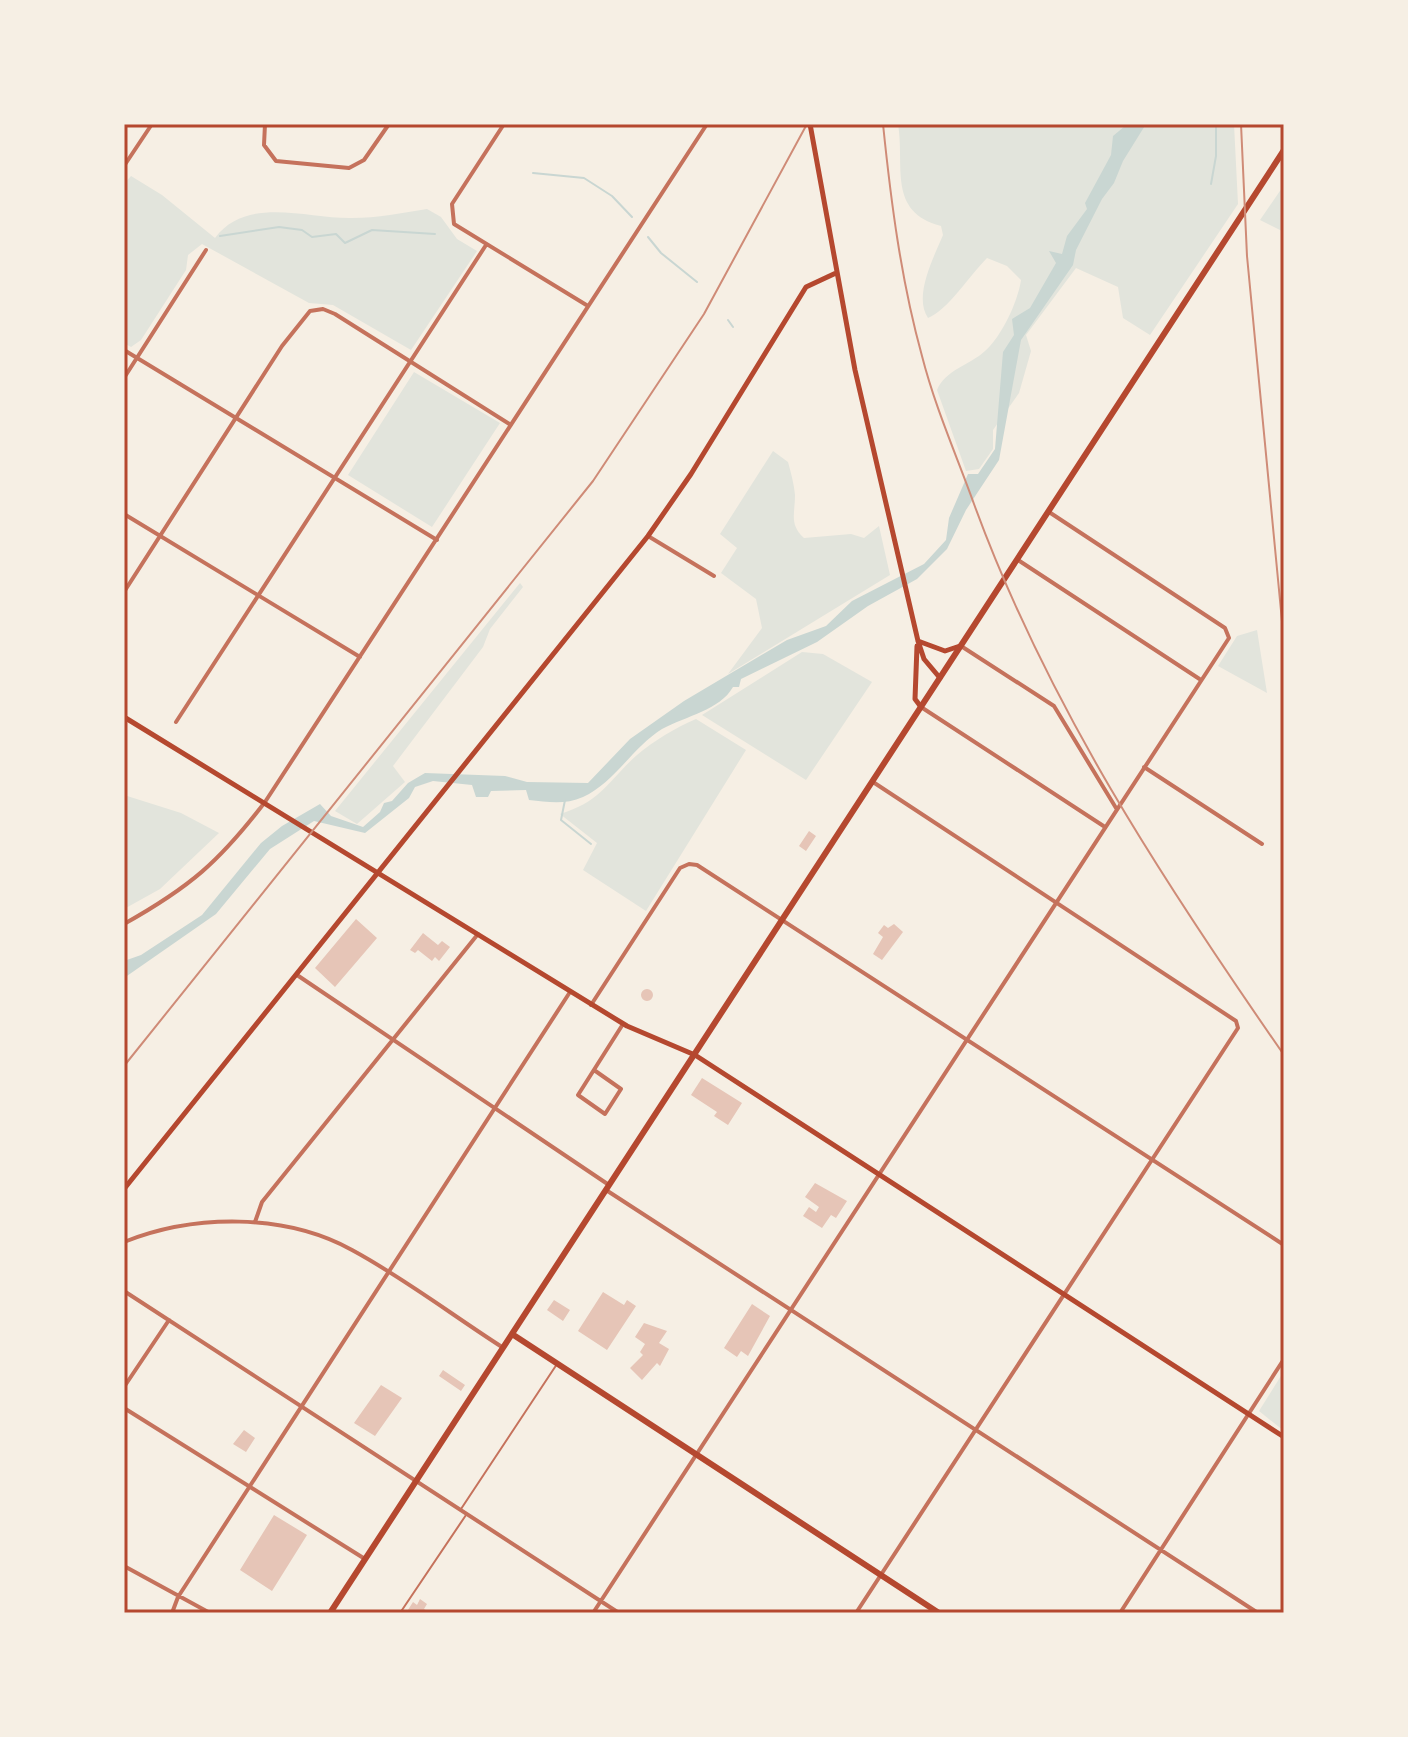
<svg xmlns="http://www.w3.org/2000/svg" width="1408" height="1737" font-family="'Titillium Web',sans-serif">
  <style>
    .green { fill: #e2e4dc }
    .water { fill: #c9d6d2 }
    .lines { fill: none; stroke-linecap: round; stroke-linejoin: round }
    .stream { stroke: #c9d6d2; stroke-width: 2 }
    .building { fill: #e6c5b7 }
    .service { stroke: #c5725c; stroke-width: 2 }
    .minor { stroke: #c5725c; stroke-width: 4 }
    .secondary { stroke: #b5482f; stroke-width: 5 }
    .primary { stroke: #b5482f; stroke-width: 6 }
    .rail { stroke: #cf8b77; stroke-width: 2 }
    .neatline { fill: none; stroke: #b5482f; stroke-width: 3 }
  </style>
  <rect width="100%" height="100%" fill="#f6efe4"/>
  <path class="green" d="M898,124h336l4,80 -88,131 -27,-17 -5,-31 -42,-19 -50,67 5,16 -12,42 -26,37v19l-14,20 -13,2 -29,-81c8,-20 33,-25 48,-39 17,-15 33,-50 36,-71l-14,-14 -20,-8c-17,17 -40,53 -59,60 -15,-22 6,-61 15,-83l-2,-9c-54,-14 -36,-60 -43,-102z
    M131,176l31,19 53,43c32,-43 93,-19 137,-20 25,0 51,-5 75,-9l14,8 16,22 20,12 -66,99 -78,-45 -24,-2 -107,-59 -14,11 -2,15 -45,70 -10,7 -7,-4v-159z
    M1284,185v47l-24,-12z
    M414,372l86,51 -68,104 -84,-52z
    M773,451l15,11c3,11 6,22 7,33 0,19 -6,29 9,43l47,-4 13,4 15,-12 11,49 -162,99 34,-46 -6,-29 -35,-26 16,-25 -17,-14z
    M520,583l3,4 -33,42 -7,18 -90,119 12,16 -48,42 -22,-13z
    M1257,630l10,63 -49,-27 19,-30z
    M802,652l21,2 49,28 -66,98 -104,-65z
    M696,719l50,31 -100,161 -63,-41 14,-27 -37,-29c42,-13 47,-32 77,-59 18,-15 38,-27 59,-36z
    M124,795l57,18 38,20 -59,56 -36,20z
    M1284,1371v60l-25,-20z"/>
  <path class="water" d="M1146,124l-23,37 -9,22 -12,16 -26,51 -3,15 -52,75 -22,120 -33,50 -19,39 -30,30 -49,27 -51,36 -76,37 -2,8h-6c-13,23 -47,29 -71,42 -29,18 -48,54 -79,68 -18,8 -35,5 -54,3l-3,-10 -35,1 -3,6h-12l-4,-12 -39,-4 -18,6 -6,11 -44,35 -51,-12 -44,28 -54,65 -92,64v-17l17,-6 61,-40 59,-72 21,-17 38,-22 11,12 32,11 17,-15 4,-9 8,-2 16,-18 17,-10 80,3 22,6 61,1 42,-44 54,-38 103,-61 39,-14 26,-25 72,-37 22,-24 3,-22 19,-44h10l17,-25 8,-97 11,-17 -2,-16 18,-11 26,-45 -7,-12 13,3 5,-18 20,-27 -2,-6 26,-48 2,-19 12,-10z"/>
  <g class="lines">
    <path class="stream" d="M533,173l51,5 28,18 20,21
      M1211,184l5,-28v-32
      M220,236l59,-9 23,3 10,7 24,-3 9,9 27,-13 63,4
      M648,237l13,16 36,29
      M728,320l5,7
      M565,800l-4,20 30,24"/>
  </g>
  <path class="building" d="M809,831l7,5 -10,15 -7,-5z
    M356,919l21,19 -42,49 -20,-19z
    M894,924l9,8 -21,28 -9,-6 10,-17 -5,-4 6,-8 4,3z
    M423,933l15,12 4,-4 8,6 -11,14 -4,-4 -3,4 -14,-11 -3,3 -5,-3z
    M641 995a6 6 0 1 1 12 0a6 6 0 1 1-12 0Z
    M702,1078l40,25 -14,22 -14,-9 3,-4 -26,-17z
    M815,1183l32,18 -11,17 -5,-3 -9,13 -19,-12 6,-9 7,5 3,-5 -14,-10z
    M603,1292l21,13 3,-5 9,6 -29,44 -29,-19z
    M554,1300l16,10 -7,11 -16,-11z
    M752,1304l18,12 -22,40 -7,-5 -4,6 -13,-9z
    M644,1323l23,8 -8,12 10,6 -9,17 -3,-3 -15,17 -12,-12 13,-13 -3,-3 5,-8 -10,-7z
    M443,1370l22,15 -4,6 -22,-15z
    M381,1385l21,13 -27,38 -21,-13z
    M244,1430l11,8 -9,14 -13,-8z
    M274,1515l33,20 -35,56 -32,-21z
    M420,1599l7,5 -3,5 7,4h-25l7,-11 4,3z"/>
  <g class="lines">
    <path class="service" d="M461,1509l96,-145
      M400,1613l66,-98"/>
    <path class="minor" d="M265,124l-1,21 12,16 73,7 15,-8 25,-36
      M504,124l-52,80 2,20 134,82
      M124,166l28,-42
      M124,350l313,190
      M124,378l82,-128
      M124,514l236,143
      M648,536l66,40
      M1018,560l183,120
      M124,592l158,-246 28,-35 13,-2 12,5 176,111
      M961,646l93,60 62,102
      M921,707l184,120
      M176,722l310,-477
      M1144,767l118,77
      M124,924c66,-37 95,-62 141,-122l442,-678
      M297,975l312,210
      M591,1005l89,-137 9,-4 8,1 587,380
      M594,1070l27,19 -16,25 -27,-19 45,-71
      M606,1190l652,423
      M255,1222l7,-20 216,-268
      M124,1242c70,-28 161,-29 228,8 52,28 100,65 150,97
      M124,1291l495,322
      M124,1387l45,-67
      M124,1408l241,151
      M124,1566l86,47
      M172,1613l6,-16 392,-605
      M593,1613l636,-975 -4,-10 -176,-116
      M856,1613l382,-585 -2,-7 -363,-239
      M1120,1613l164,-254"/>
    <path class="secondary" d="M810,124l45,246 63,271 6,18 16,19
      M918,641l27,10 15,-5
      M917,646l-2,53 6,8
      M124,717l503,309 68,29 589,382
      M124,1189l524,-653 43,-62 115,-187 30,-14"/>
    <path class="primary" d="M512,1334l427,279
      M330,1613l954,-1463"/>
    <path class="rail" d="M883,124c8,78 18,156 39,232 13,51 34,98 52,148 73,200 189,377 310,551
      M1241,124l6,132 37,386
      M124,1066l469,-585 111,-167 103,-190"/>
  </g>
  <rect width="1408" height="1737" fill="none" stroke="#f6efe4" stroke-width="252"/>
  <rect x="126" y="126" width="1156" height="1485" class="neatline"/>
</svg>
